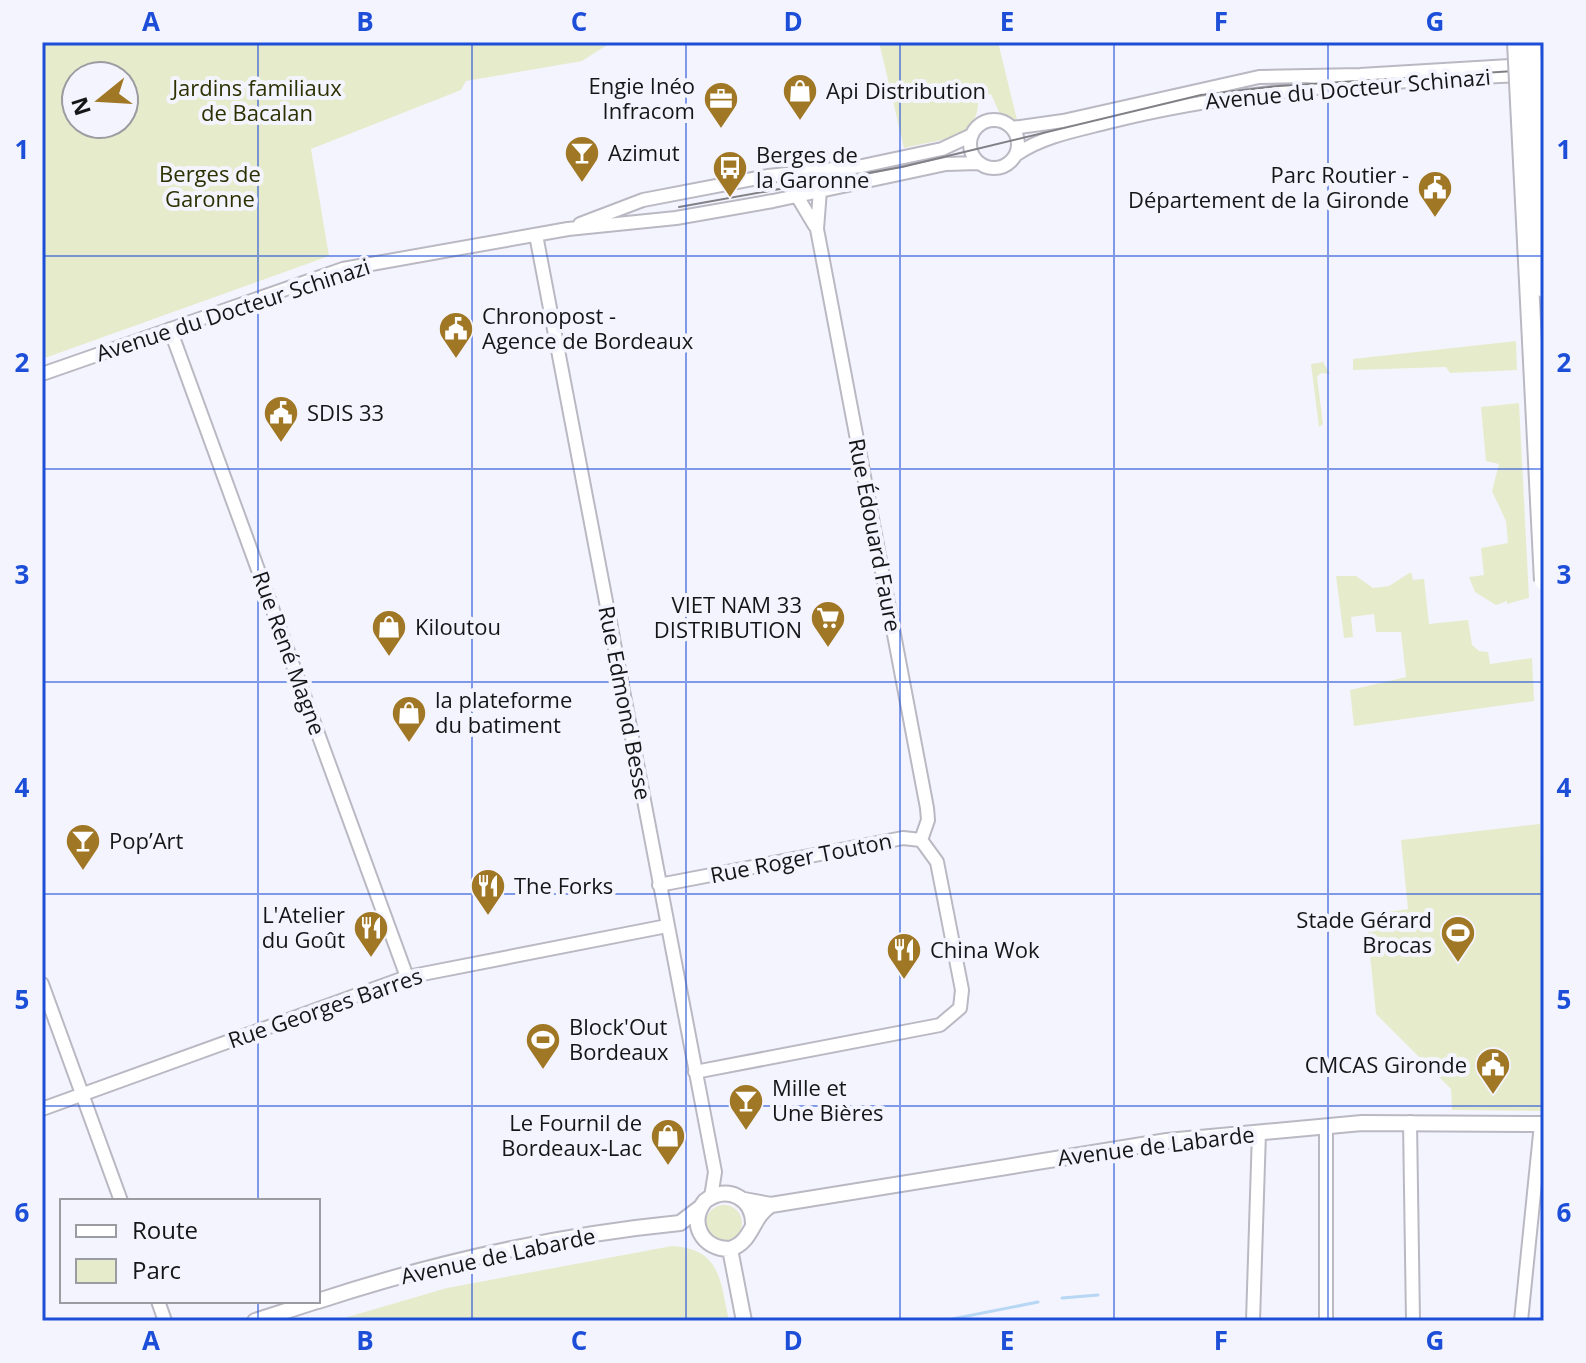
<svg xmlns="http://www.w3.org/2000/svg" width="1586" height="1363" font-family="'Open Sans',sans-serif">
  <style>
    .green { fill: #e6ebcb; fill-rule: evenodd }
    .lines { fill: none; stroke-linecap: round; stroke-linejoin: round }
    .stream { stroke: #b8d7f4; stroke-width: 3 }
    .minor-casing { stroke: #bab9c3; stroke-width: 16 }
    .major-casing { stroke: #bab9c3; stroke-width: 18 }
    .minor { stroke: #fff; stroke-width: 12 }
    .major { stroke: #fff; stroke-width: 14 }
    .tram { stroke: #808086; stroke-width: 2 }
    .highway-bridge-casing { stroke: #bab9c3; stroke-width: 22; stroke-linecap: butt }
    .highway-bridge { stroke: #fff; stroke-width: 18 }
    .grid { fill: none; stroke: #1d4ed8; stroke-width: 2; stroke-opacity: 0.55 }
    .labels { text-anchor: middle; stroke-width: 8; stroke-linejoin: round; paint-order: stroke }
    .poi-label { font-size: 22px; fill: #161619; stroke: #f4f4fe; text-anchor: start }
    .park-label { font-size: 22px; fill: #2d3102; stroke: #f4f4fe }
    .street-label { font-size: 22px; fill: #161619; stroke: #f4f4fe }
    .neatline { fill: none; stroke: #1d4ed8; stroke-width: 3 }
    .grid-label { font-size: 26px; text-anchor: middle; font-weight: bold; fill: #1d4ed8 }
  </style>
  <rect width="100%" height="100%" fill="#f4f4fe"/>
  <path class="green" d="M42,42h570l-30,19 -116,20 -5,9 -150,59 18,107 -287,103zM124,76v48h-48v-48z
    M879,42h119l19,78 -17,-6 -9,-20 -13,3c3,44 -40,42 -74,51z
    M1516,341l1,29 -67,3 -4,-6 -93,3v-11z
    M1323,362l7,12 -9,-1 -4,4 6,47 -4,3 -8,-63z
    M1519,403l10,195 -22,6v-3l-11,4 -21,-13 -6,-15 15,-2 -3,-27 27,-5 -2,-22 -14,-30 7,-27 -13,-3 -5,-54z
    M1411,572l2,8 11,-1 5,45 39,-4 4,25 7,6 9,1 2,12 42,-6 2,43 -180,25 -4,-36 56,-13 -5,-45h-25l-2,-18 -23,3 2,20 -9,1 -8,-62h20l17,12 16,-2z
    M1540,824l4,287 -92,-1 -1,-21 -75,-75 -10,-99 42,-6 -7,-69z
    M706 1223a18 18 0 1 1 36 0a18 18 0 1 1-36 0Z
    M672,1246c49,3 48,34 57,75h-395l113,-33z"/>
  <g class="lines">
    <path class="stream" d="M1062,1298l36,-3
      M942,1321l96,-19"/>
    <defs>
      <path id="minor" d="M970 144a24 24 0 1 1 48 0a24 24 0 1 1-48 0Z
        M1012,128l51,-7 196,-44 101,-2 184,-11
        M1017,154c26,-18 61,-24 92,-32 142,-36 289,-41 435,-48
        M820,190l-3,39 110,579 1,12 -7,20
        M797,196l18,30
        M580,224l63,-24 125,-24 94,-10 80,-17 30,-14
        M536,235l179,937 -4,25
        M170,329l237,648
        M42,374l301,-105 225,-40 108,-11 97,-17 173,-37 32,-1
        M659,885l244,-47 18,2 16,22 25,128 -2,18 -20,17 -245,47
        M42,984l79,217
        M42,1109l365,-132 260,-51
        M1410,1122l3,199
        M1326,1126v195
        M158,1301l7,20
        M1253,1321l6,-189
        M1521,1321l20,-197"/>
      <path id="major" d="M744,1200l27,5 396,-64 195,-18 182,1
        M753,1226c1,-28 -26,-42 -48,-25 -17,22 -3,48 25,48 23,-7 21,-32 41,-44
        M730,1249l14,72
        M318,1301c116,-38 240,-66 362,-78l21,-16
        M255,1321l62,-20"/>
    </defs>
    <use href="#minor" class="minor-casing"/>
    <use href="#major" class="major-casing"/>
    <use href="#minor" class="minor"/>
    <use href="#major" class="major"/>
    <path class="tram" d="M679,207l223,-40 299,-72 78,-9 265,-17"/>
    <defs>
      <path id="highway-bridge" d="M1517,42l27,539
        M1531,42l13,246"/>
    </defs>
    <use href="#highway-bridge" class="highway-bridge-casing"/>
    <use href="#highway-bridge" class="highway-bridge"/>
  </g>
  <path class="grid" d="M258,42v1159M472,42v1279M686,42v1279M900,42v1279M1114,42v1279M1328,42v1279M42,256h1502M42,469h1502M42,682h1502M42,894h1502M42,1106h1502M258,1301v20"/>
  <defs>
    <symbol id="shop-pin" viewBox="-11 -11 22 30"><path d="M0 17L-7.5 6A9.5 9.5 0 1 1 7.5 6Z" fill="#a07725" stroke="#f4f4fe"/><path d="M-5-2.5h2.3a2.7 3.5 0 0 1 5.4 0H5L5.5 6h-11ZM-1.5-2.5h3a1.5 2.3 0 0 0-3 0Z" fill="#fff"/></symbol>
    <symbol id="office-pin" viewBox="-11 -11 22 30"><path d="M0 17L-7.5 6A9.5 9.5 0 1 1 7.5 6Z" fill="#a07725" stroke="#f4f4fe"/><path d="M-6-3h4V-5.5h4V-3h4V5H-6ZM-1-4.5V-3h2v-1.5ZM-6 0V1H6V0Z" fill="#fff"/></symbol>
    <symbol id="bar-pin" viewBox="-11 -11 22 30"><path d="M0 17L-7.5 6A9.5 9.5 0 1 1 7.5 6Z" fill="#a07725" stroke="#f4f4fe"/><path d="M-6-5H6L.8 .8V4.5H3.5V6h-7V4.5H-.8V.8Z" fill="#fff"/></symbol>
    <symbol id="bus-pin" viewBox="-11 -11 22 30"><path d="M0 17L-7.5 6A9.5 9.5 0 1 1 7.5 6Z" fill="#a07725" stroke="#f4f4fe"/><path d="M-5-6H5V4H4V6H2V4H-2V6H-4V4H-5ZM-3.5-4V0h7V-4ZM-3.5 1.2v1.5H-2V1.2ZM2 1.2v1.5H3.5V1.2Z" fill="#fff"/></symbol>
    <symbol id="civic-pin" viewBox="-11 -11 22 30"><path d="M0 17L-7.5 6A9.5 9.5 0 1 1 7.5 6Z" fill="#a07725" stroke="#f4f4fe"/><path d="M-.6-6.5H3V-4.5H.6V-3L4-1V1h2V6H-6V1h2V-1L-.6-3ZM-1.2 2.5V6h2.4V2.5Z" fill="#fff"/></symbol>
    <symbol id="supermarket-pin" viewBox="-11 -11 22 30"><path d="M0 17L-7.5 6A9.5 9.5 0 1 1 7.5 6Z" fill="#a07725" stroke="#f4f4fe"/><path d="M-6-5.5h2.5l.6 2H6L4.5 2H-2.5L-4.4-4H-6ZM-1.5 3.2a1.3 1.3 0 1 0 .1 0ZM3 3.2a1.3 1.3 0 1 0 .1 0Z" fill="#fff"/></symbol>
    <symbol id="restaurant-pin" viewBox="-11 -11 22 30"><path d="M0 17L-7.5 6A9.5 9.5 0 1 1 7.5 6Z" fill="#a07725" stroke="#f4f4fe"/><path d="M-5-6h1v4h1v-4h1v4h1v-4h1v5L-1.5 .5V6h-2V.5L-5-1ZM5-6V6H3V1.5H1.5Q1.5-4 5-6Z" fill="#fff"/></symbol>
    <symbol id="stadium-pin" viewBox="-11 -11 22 30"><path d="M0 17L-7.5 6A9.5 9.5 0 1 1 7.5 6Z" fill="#a07725" stroke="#f4f4fe"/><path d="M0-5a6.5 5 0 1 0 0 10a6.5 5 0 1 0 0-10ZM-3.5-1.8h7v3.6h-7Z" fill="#fff"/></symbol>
  </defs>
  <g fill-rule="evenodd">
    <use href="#shop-pin" x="780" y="71" width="40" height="54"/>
    <use href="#office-pin" x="701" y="79" width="40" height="54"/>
    <use href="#bar-pin" x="562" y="133" width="40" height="54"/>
    <use href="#bus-pin" x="710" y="148" width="40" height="54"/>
    <use href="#civic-pin" x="1415" y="168" width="40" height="54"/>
    <use href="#civic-pin" x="436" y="309" width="40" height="54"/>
    <use href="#civic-pin" x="261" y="393" width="40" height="54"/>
    <use href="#supermarket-pin" x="808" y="598" width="40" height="54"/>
    <use href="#shop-pin" x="369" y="607" width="40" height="54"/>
    <use href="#shop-pin" x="389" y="693" width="40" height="54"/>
    <use href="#bar-pin" x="63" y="821" width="40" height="54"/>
    <use href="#restaurant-pin" x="468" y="866" width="40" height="54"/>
    <use href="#restaurant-pin" x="351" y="908" width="40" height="54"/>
    <use href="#stadium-pin" x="1438" y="913" width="40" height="54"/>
    <use href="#restaurant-pin" x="884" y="930" width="40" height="54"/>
    <use href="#stadium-pin" x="523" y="1020" width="40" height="54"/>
    <use href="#civic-pin" x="1473" y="1045" width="40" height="54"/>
    <use href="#bar-pin" x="726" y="1081" width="40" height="54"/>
    <use href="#shop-pin" x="648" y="1116" width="40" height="54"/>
  </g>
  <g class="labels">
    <g class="poi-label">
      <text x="695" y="94" text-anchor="end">Engie Inéo<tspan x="695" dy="25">Infracom</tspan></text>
      <text x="826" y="99">Api Distribution</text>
      <text x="608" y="161">Azimut</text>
      <text x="756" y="163">Berges de<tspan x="756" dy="25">la Garonne</tspan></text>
      <text x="1409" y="183" text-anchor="end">Parc Routier -<tspan x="1409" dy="25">Département de la Gironde</tspan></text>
      <text x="482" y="324">Chronopost -<tspan x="482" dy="25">Agence de Bordeaux</tspan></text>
      <text x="307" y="421">SDIS 33</text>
      <text x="802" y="613" text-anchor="end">VIET NAM 33<tspan x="802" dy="25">DISTRIBUTION</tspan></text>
      <text x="415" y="635">Kiloutou</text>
      <text x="435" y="708">la plateforme<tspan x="435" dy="25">du batiment</tspan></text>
      <text x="109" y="849">Pop’Art</text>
      <text x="514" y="894">The Forks</text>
      <text x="345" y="923" text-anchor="end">L'Atelier<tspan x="345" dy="25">du Goût</tspan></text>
      <text x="1432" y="928" text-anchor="end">Stade Gérard<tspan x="1432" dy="25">Brocas</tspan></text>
      <text x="930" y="958">China Wok</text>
      <text x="569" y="1035">Block'Out<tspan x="569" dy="25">Bordeaux</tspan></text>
      <text x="1467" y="1073" text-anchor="end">CMCAS Gironde</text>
      <text x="772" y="1096">Mille et<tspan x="772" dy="25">Une Bières</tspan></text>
      <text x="642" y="1131" text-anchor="end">Le Fournil de<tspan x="642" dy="25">Bordeaux-Lac</tspan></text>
    </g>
    <g class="park-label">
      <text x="257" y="96">Jardins familiaux<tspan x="257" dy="25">de Bacalan</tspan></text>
      <text x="210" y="182">Berges de<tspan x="210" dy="25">Garonne</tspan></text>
    </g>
    <g class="street-label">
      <text transform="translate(1348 89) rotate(-5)" y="8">Avenue du Docteur Schinazi</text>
      <text transform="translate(233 310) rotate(-18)" y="8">Avenue du Docteur Schinazi</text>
      <text transform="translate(875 535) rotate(79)" y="8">Rue Édouard Faure</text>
      <text transform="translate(289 653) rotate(70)" y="8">Rue René Magne</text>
      <text transform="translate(625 703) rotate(79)" y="8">Rue Edmond Besse</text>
      <text transform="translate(801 858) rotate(-11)" y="8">Rue Roger Touton</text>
      <text transform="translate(325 1008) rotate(-19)" y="8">Rue Georges Barres</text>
      <text transform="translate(1156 1146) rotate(-7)" y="8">Avenue de Labarde</text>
      <text transform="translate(498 1256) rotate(-12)" y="8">Avenue de Labarde</text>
    </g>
  </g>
  <rect width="1586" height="1363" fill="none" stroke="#f4f4fe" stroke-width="88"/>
  <rect x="60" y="1199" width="260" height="104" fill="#f4f4fe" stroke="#9b9ba2" stroke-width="2"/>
  <rect x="76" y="1225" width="40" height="12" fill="#ffffff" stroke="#9b9ba2" stroke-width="2"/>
  <text x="132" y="1239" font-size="24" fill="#161619">Route</text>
  <rect x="76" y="1259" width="40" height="24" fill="#e6ebcb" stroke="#9b9ba2" stroke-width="2"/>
  <text x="132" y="1279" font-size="24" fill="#161619">Parc</text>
  <g transform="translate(100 100) rotate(252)"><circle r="38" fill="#f4f4fe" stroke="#9b9ba2" stroke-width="2"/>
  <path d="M0-6L14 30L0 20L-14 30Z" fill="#a07725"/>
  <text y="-12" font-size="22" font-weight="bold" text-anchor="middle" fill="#161619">N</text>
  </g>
  <rect x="44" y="44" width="1498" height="1275" class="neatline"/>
  <g class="grid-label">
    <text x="151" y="31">A</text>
    <text x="365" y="31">B</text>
    <text x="579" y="31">C</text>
    <text x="793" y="31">D</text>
    <text x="1007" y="31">E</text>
    <text x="1221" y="31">F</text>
    <text x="1435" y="31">G</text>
    <text x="22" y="159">1</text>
    <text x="1564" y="159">1</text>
    <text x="22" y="372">2</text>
    <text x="1564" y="372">2</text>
    <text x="22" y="584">3</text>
    <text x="1564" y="584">3</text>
    <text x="22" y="797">4</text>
    <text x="1564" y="797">4</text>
    <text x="22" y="1009">5</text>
    <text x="1564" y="1009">5</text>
    <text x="22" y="1222">6</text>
    <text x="1564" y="1222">6</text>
    <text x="151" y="1350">A</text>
    <text x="365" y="1350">B</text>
    <text x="579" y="1350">C</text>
    <text x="793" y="1350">D</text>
    <text x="1007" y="1350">E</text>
    <text x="1221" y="1350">F</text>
    <text x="1435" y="1350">G</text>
  </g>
</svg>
